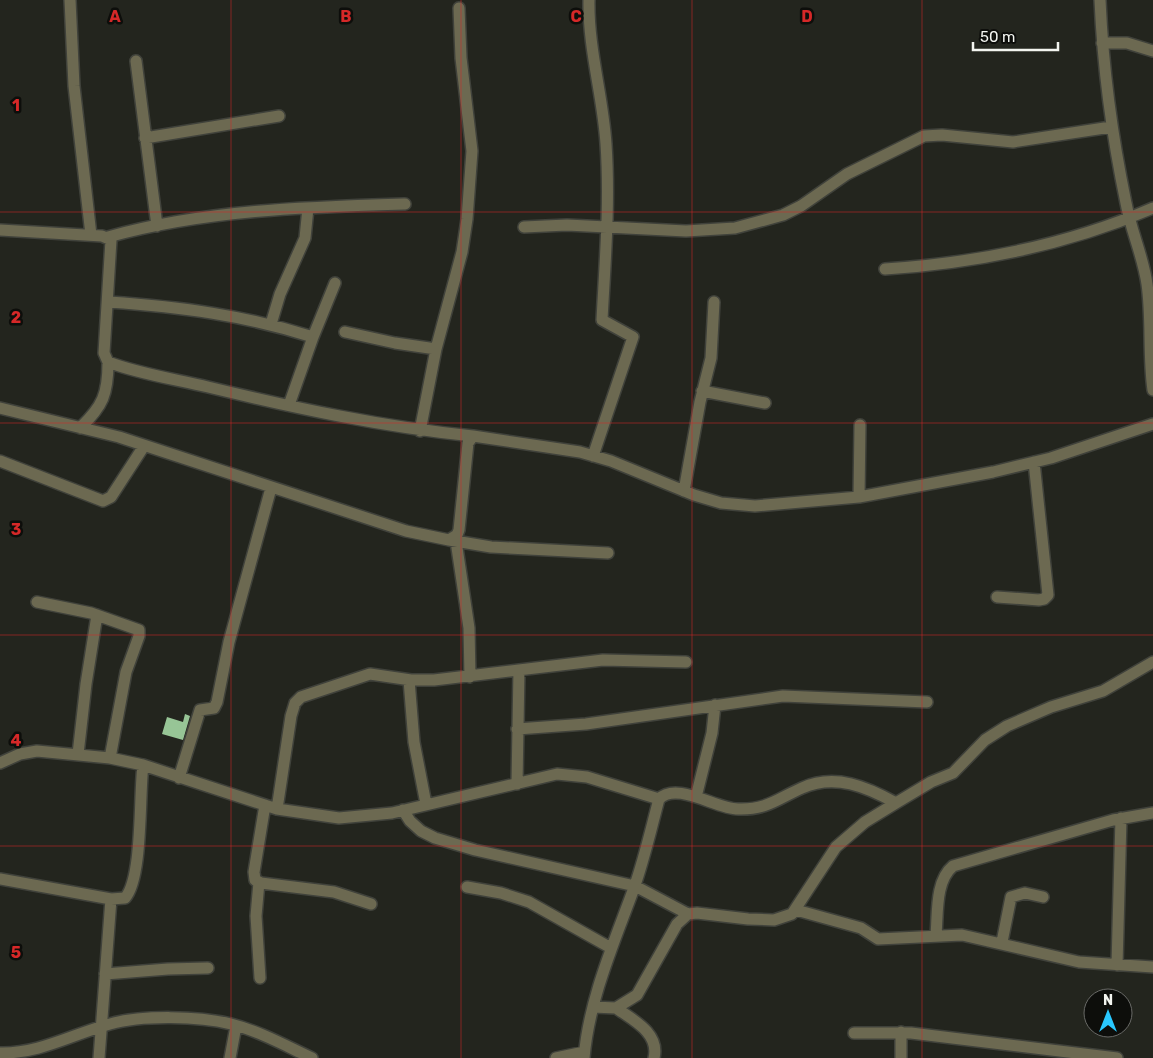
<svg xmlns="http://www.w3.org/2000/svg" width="1153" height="1058" font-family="Rubik,sans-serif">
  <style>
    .building { fill: #97c596 }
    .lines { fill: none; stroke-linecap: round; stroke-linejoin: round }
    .minor-casing { stroke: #40423b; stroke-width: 14 }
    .minor { stroke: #6c6951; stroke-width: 11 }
    .grid { fill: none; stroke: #d62828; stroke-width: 1; stroke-opacity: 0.55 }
    .grid-label { font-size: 16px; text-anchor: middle; font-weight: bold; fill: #d62828; stroke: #0d0e0b; stroke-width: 5; stroke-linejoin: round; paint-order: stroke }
  </style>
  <rect width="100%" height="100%" fill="#23251e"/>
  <path class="building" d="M185,714l5,2 -7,24 -21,-6 5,-17 16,5z"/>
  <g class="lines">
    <defs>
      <path id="minor" d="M70,0l4,86 17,149
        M589,0c-1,49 14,96 17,144 4,59 -1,118 -4,176l31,17 -40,119
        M1100,0c3,69 12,136 26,203 5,28 17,53 21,81 5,35 1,71 6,106
        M1102,43h25l26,8
        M136,61l21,165
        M145,138l134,-22
        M524,227l43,-2 119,6 49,-3 48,-13 18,-9 46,-32 77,-38 18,-1 71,7 98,-15
        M0,230l102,6 9,4 -7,113 4,9c31,12 67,17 100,25 87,21 175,40 265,49
        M108,237c96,-27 198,-30 297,-33
        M885,269c91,-6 185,-25 268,-61
        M109,302c72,5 134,13 204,35
        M271,324l9,-30 25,-56 3,-30
        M345,332l50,11 41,6
        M702,391l63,12
        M289,405l24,-68 22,-54
        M0,408l119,29 287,94 43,9 8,-5 2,-5 9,-87 5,-7 107,16 31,9 83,34 27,8 34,3 104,-9 134,-25 58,-14 102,-34
        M80,428c23,-22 28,-34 28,-66
        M420,431l16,-82 26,-97 5,-33 5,-68 -11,-93 -2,-50
        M0,461l103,40 8,-4 33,-51
        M684,491l16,-89 11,-44 3,-56
        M859,497l1,-72
        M449,540l42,7 117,6
        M456,541l13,87 1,49
        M997,597l42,3 5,-1 4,-4 -14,-133
        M37,602l54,11 48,17v6l-13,36 -16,86
        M409,680l5,62 12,62
        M517,729l69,-5 197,-28 144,6
        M78,754l8,-70 11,-69
        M0,763l20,-9 17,-3 73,7 33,7 134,44 62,9 53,-5 165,-39 30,3 72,22
        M179,778l21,-68 14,-2 3,-6 12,-60 42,-154
        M517,784l2,-114
        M696,797l16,-64 3,-28
        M265,805l-11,67 1,8 6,3 73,9 37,12
        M277,809l14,-93 4,-13 6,-6 69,-23 41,6h23l169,-20 83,2
        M403,810l7,11 11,10 14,7 40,12 160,36 53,28
        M0,879l111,20 14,-1c18,-20 14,-103 18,-133
        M259,882l-3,34 4,62
        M467,887l34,6 28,9 82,46
        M796,910l65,18 17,11 84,-4 117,27 74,5
        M936,935c2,-22 -1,-54 17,-69l160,-46 40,-7
        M1002,942l9,-45 14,-4 18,4
        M1117,965l4,-147
        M105,974l63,-5 40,-1
        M593,1007l23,1 21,-13 40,-71 11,-10 9,-1 51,6 26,1 18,-6 44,-67 29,-25 31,-19
        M616,1008c17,12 44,25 38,50
        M901,1032v26
        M854,1033h57l206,25
        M0,1053c39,1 73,-19 110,-29 32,-9 89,-8 121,0 28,7 55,22 81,34
        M99,1058l12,-159
        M230,1058l6,-32
        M556,1058l28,-6
        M584,1058c5,-59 30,-115 50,-170 10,-28 17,-59 25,-89 18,-18 57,10 79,10 29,1 39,-10 64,-21 33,-15 65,-1 94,15l35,-21 22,-9 32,-33 22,-14 44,-19 52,-16 50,-29"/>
    </defs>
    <use href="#minor" class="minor-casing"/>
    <use href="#minor" class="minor"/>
  </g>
  <path class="grid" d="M231,0v1058M461,0v1058M692,0v1058M922,0v1058M0,212h1153M0,423h1153M0,635h1153M0,846h1153"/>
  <g class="grid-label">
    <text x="115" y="22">A</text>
    <text x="346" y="22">B</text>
    <text x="576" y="22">C</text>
    <text x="807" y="22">D</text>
    <text x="16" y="111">1</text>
    <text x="16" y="323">2</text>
    <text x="16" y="535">3</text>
    <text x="16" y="746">4</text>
    <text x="16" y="958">5</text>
  </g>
  <g transform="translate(1108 1013)"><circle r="24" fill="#0d0e0b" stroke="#696a67"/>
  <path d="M0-4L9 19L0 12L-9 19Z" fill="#29c8ff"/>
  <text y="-8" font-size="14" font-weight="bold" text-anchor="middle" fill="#f3f5f0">N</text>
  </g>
  <path d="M973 42v8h85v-8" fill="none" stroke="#f3f5f0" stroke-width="2.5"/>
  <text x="980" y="42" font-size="15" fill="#f3f5f0" stroke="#0d0e0b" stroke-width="4" paint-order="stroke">50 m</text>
</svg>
